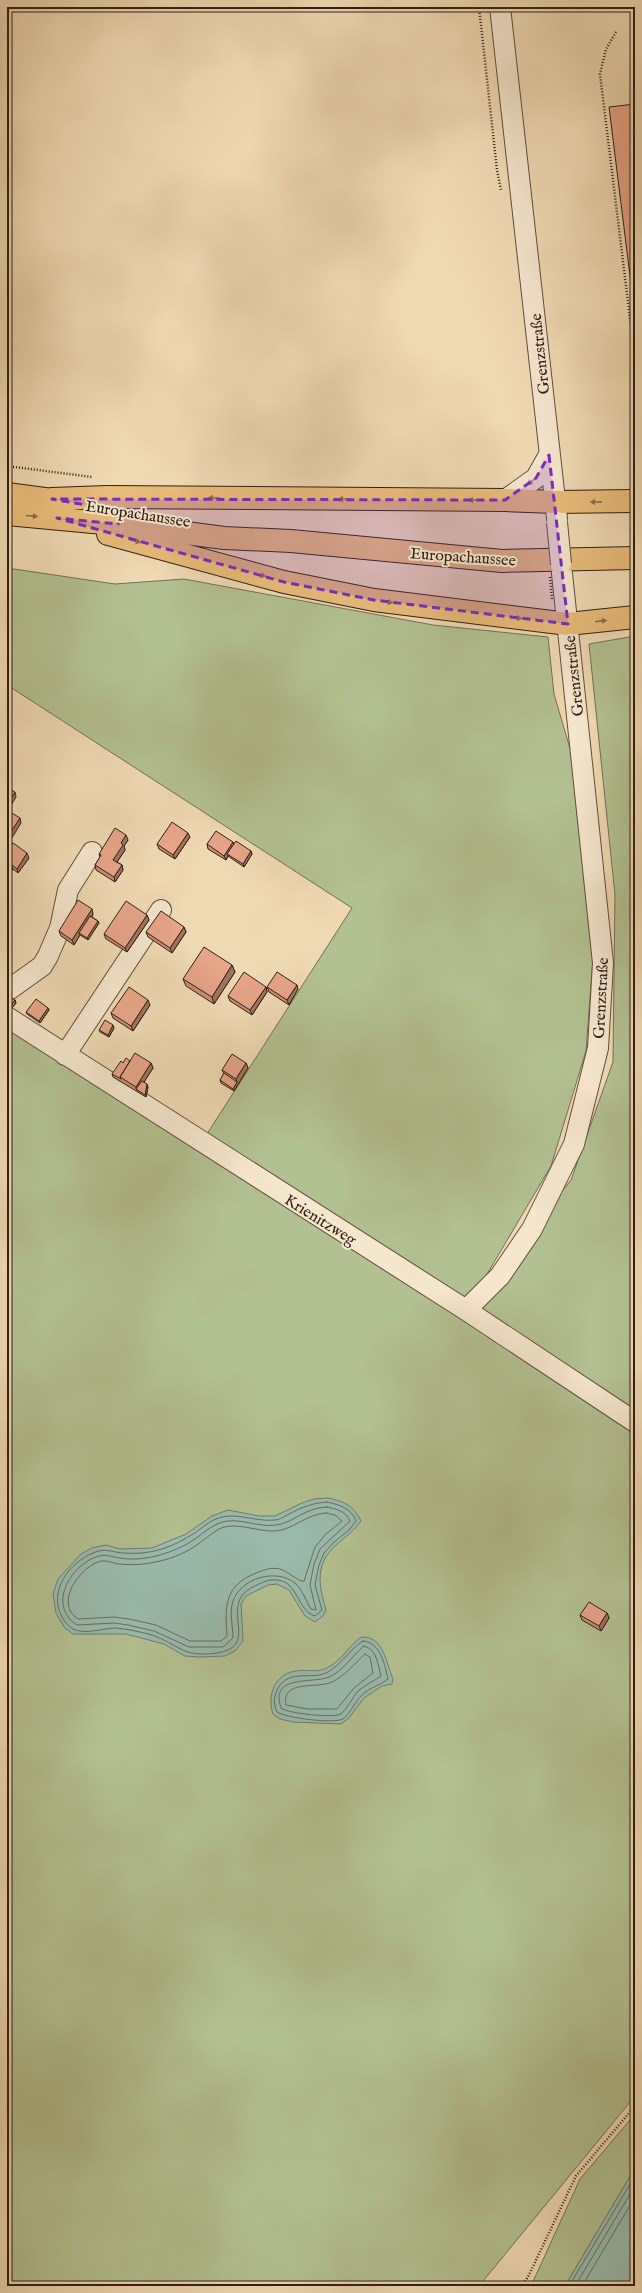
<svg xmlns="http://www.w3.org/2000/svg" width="642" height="2293" font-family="'IM FELL English',serif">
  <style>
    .green { fill: #b3c091; stroke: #727053 }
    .water { fill: #9abaac; stroke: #707c70 }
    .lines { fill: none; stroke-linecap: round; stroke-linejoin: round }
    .shore { stroke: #656d60; stroke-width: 1 }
    .minor-casing { stroke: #604e3c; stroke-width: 22 }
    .major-casing { stroke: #302015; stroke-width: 24 }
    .path { stroke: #302015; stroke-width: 2.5; stroke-dasharray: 1 2; stroke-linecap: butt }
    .minor { stroke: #f5e6ce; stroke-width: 20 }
    .major { stroke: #e8bc7a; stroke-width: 22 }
    .minor-bridge-casing { stroke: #604e3c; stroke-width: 22; stroke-linecap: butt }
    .path-bridge { stroke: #302015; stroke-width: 2.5; stroke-dasharray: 1 2; stroke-linecap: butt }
    .minor-bridge { stroke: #f5e6ce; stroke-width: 20 }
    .wall { fill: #c78e76; stroke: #302015 }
    .shaded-wall { fill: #a27460; stroke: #302015 }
    .building { fill: #e7a589; stroke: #302015 }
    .oneway { fill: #9c8d7b }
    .oneway2 { fill: #8c6e48 }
    .marked { fill: #7b2cbf; fill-opacity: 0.2; stroke: #7b2cbf; stroke-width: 3; stroke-dasharray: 8 5; stroke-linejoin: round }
    .labels { text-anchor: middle; stroke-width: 4; stroke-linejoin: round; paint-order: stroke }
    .street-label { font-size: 16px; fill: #302015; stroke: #f5e6ce }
  </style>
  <rect width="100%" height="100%" fill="#efd9b3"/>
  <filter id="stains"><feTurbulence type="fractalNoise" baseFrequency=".005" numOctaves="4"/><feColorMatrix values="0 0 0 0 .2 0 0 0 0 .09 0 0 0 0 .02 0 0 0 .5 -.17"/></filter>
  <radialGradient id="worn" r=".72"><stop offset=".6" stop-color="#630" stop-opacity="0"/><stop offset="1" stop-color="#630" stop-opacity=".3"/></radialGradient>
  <path class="green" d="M7,568l108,16 69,-5 249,46 115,12 6,57 17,58 22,206 -7,93 -35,115 -84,142 104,-128 42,-118 2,-167 -26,-251 46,-8v786l-430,-285 147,-229 -345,-223z
    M7,1026l628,397v673l-156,190h-472z
    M635,2114v54l-70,118h-34l49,-107z"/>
  <path class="water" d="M328,1498c17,4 25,7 33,23 -7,10 -16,16 -25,24 -22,20 -17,41 -10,65l-3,6 -8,6 -10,-6 -16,-26 -12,-6 -9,1 -22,11 -5,8 2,37 -8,10 -10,5 -26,1 -14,-1 -21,-12 -38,-10h-53l-9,-7 -8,-14 -3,-19 5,-15 23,-25 11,-6 14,-3 14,4 32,-1 34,-14 26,-18 16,-6 31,6h16l27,-13 12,-4z
    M361,1637c23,-1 25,26 32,42l-1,5 -10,2 -18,12 -15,20 -8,6 -48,-2 -13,-3 -7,-5c-6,-18 1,-40 23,-43 10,-2 21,2 31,-3 14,-7 22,-22 34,-31z
    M635,2168v118h-70z"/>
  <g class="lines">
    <path class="shore" d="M327,1502c13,3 24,6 29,19l-7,9 -15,12 -10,11 -5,12 -4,20 7,25 -7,6c-18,-5 -17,-36 -39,-36 -7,-1 -13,2 -19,5 -37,15 -7,47 -24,62 -9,8 -37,9 -48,4 -11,-5 -21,-12 -33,-16 -11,-3 -24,-6 -36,-7 -12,0 -31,7 -43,1 -5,-3 -8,-7 -11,-12 -14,-26 7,-54 31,-64 12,-6 20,0 32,0 22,2 44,-4 63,-16 10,-5 18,-14 28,-18 19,-8 38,3 58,1 6,0 11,-4 15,-6 13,-7 24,-11 38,-12z
      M327,1507c9,2 19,4 23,14l-30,28 -6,15 -4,21 6,25 -5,-1c-5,-8 -9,-20 -16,-26 -19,-15 -54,-5 -62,18 -4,11 0,26 0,37l-10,9h-34l-35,-16 -26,-6 -14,-2 -37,2c-30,-19 -7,-59 19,-68 10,-4 15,0 24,1 11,2 24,1 36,-2 12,-3 25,-8 36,-15 8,-5 16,-13 25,-17 19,-9 39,4 59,1 18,-2 27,-17 51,-18z
      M326,1513l9,2 7,6 -16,13 -11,13 -11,34c-6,1 -16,-10 -24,-12 -8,-2 -17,1 -24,4 -32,13 -31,33 -29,63l-6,5h-31l-34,-16 -27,-6 -15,-2 -36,2c-24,-16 1,-50 20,-57 8,-3 13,1 21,2 12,1 24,1 36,-2 13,-2 28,-8 39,-15 9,-6 16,-13 25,-18 16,-8 39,3 56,2 18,-1 31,-17 51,-18z
      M363,1641c18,1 22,25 25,38 -7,6 -18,8 -26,16 -7,6 -11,18 -19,24 -9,5 -57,-1 -66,-7 -4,-9 -3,-16 1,-24 12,-20 34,-7 50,-16 14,-8 22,-23 35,-31z
      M364,1646c13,3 14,19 17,30 -7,5 -16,9 -23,15 -6,7 -10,17 -17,23 -5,4 -53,0 -60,-6 -12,-34 31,-24 48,-31 14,-6 23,-21 35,-31z
      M365,1654l5,3 3,16 -19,15 -17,21h-30l-21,-4c-5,-26 32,-16 46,-23 13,-6 23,-19 33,-28z
      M569,2286l66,-110
      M575,2286l60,-100
      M582,2286l53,-89"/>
    <defs>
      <path id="minor" d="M500,7l57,511
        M505,500l31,-22 13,-23
        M7,991l35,-25 6,-10 12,-28 8,-38 24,-38
        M7,1017l459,293 169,112
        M65,1055l96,-145
        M466,1310l34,-34 32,-47 42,-85 24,-96 5,-85 -42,-399"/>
      <path id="major" d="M7,494l60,8
        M52,499l55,-2 398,3 50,2 80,-1
        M7,514l118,11 99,13 67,3 211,20 133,-3
        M108,534l176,48 90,18 194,24 67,-7"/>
    </defs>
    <use href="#minor" class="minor-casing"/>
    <use href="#major" class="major-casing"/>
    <path class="path" d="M479,7l18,163 4,20
      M616,32l-10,17 -6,25 35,285
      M7,466l85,11
      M521,2286l7,-9 48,-101 59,-70"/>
    <use href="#minor" class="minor"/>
    <use href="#major" class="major"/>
    <defs>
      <path id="minor-bridge" d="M557,522l4,42"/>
    </defs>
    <use href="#minor-bridge" class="minor-bridge-casing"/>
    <path class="path-bridge" d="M550,577l2,23"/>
    <use href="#minor-bridge" class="minor-bridge"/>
  </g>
  <path class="wall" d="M190,837l-15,22 -16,-10 -2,-5z
    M128,840l-4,6 1,4 -8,12 5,3 1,5 -8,12 -19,-12 -1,-5 5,-8 -1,-3z
    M207,844h27l17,7 1,3 -8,13 -16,-11 -2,4 -18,-11z
    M7,852l22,6 -11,15 -5,-4 -6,8z
    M93,914l-1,3 6,4 1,2 -11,17 -8,-5 -6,10 -13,-9 -2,-5z
    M147,915l2,5 -22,32 -21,-13 -2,-5z
    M184,927l2,5 -14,21 -24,-16 -2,-5z
    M232,965l3,7 -21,32 -28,-18 -3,-7z
    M266,987l1,5 -15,23 -22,-14 -2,-5z
    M267,987l31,2 -9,16 -20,-13z
    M7,995l8,5 1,3 -5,6 -4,-2z
    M150,1005l-17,26 -20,-13 -2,-5z
    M48,1008l1,2 -9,13 -13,-9 -1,-2z
    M114,1028l-5,9 -9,-5 -1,-2z
    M130,1061l21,2 2,5 -9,14 4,5 -2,10 -33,-20 -1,-3z
    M246,1063l2,5 -14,23 -13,-8 -1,-3 4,-6 -2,-4z
    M607,1613l2,5 -8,13 -19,-11 -2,-5z"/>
  <path class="shaded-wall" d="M15,792l1,5 -9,15v-8z
    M20,818l1,5 -14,23v-8z
    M188,833l2,4 -15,22 -2,-4z
    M126,835l2,5 -4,6 1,4 -10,15 -2,-5 8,-17z
    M233,842l2,5 -8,7 1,2 -2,4 -2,-4z
    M251,851l1,3 -8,13 -1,-3z
    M27,853l2,5 -11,15 -1,-4z
    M11,864l2,5 -6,8v-8z
    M122,865l1,5 -8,12 -1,-5z
    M92,909l1,5 -12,20 -2,-1 1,2 -6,10 -2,-5z
    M147,915l2,5 -22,32 -2,-4z
    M98,921l1,2 -11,17 -1,-2z
    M184,927l2,5 -14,21 -2,-5z
    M232,965l3,7 -21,32 -2,-7z
    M297,985l1,4 -9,16 -2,-5z
    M266,987l1,5 -15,23 -2,-5z
    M15,1000l1,3 -5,6 -1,-2z
    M148,1000l2,5 -17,26 -2,-5z
    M48,1008l1,2 -9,13 -1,-2z
    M113,1025l1,3 -5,9 -1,-2z
    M151,1063l2,5 -15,23 -2,-2v-2z
    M246,1063l2,5 -14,23 -1,-2 4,-7 -1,-3z
    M147,1084l1,3 -2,10 -1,-2z
    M607,1613l2,5 -8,13 -2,-5z"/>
  <path class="building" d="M635,104v212l-26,-209z
    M7,787l8,5 -8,12z
    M7,810l13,8 -13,20z
    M172,822l16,11 -15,22 -16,-11z
    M115,828l11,7 -5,8 2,2 -10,15 9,5 -8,12 -19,-12 6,-10 -2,-1z
    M216,831l17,11 -9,14 -17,-12z
    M236,841l15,10 -8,13 -16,-10z
    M13,843l14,10 -10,16 -6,-5 -4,5v-17z
    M78,900l14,9 -20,31 -13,-9z
    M126,901l21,14 -22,33 -21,-14z
    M161,911l23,16 -14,21 -24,-16z
    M90,916l8,5 -11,17 -8,-5z
    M204,947l28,18 -20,32 -29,-18z
    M244,972l22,15 -16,23 -22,-14z
    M277,972l20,13 -10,15 -20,-13z
    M129,987l19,13 -17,26 -20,-13z
    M7,995l8,5 -5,7 -3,-2z
    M36,999l12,9 -9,13 -13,-9z
    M105,1020l8,5 -5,10 -9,-5z
    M135,1053l16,10 -15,24 -16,-10z
    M232,1054l14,9 -10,16 -14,-9z
    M126,1058l4,3 -10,16 1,2 -9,-5 9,-13 2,2z
    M224,1073l13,9 -4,7 -13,-9z
    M142,1081l5,3 -2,11 -9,-6z
    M589,1602l18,11 -8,13 -19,-11z"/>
  <defs><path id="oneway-solid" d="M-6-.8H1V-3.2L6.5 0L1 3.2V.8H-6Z"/></defs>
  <use class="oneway" href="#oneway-solid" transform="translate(532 481) rotate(138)"/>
  <g class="oneway2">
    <use href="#oneway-solid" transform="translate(214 498) rotate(-180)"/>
    <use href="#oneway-solid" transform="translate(344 499) rotate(-180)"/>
    <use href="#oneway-solid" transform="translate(474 500) rotate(-180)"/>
    <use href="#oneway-solid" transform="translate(596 502) rotate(179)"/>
    <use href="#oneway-solid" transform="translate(32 516) rotate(5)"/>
    <use href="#oneway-solid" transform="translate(135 541) rotate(15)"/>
    <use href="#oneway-solid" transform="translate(260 575) rotate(15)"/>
    <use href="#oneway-solid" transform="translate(387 602) rotate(8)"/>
    <use href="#oneway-solid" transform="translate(516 618) rotate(7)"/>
    <use href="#oneway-solid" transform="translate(601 621) rotate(-7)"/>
  </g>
  <path class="marked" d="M549,455l19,169 -194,-24 -90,-18 -227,-64 61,6 2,-13 -68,-12 453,1 31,-22z"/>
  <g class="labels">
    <g class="street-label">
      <text transform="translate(539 354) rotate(-96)" y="6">Grenzstraße</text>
      <text transform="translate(138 513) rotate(9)" y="6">Europachaussee</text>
      <text transform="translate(463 556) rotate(4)" y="6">Europachaussee</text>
      <text transform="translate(573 676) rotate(-96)" y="6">Grenzstraße</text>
      <text transform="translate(600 998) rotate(-87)" y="6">Grenzstraße</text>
      <text transform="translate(321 1219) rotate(32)" y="6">Krienitzweg</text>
    </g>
  </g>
  <rect width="642" height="2293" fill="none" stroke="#efd9b3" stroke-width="24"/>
  <rect x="8" y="8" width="626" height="2277" fill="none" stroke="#302015" stroke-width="2"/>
  <rect x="12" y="12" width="618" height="2269" fill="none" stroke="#302015"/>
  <rect width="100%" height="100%" filter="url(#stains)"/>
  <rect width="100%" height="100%" fill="url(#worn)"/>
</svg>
